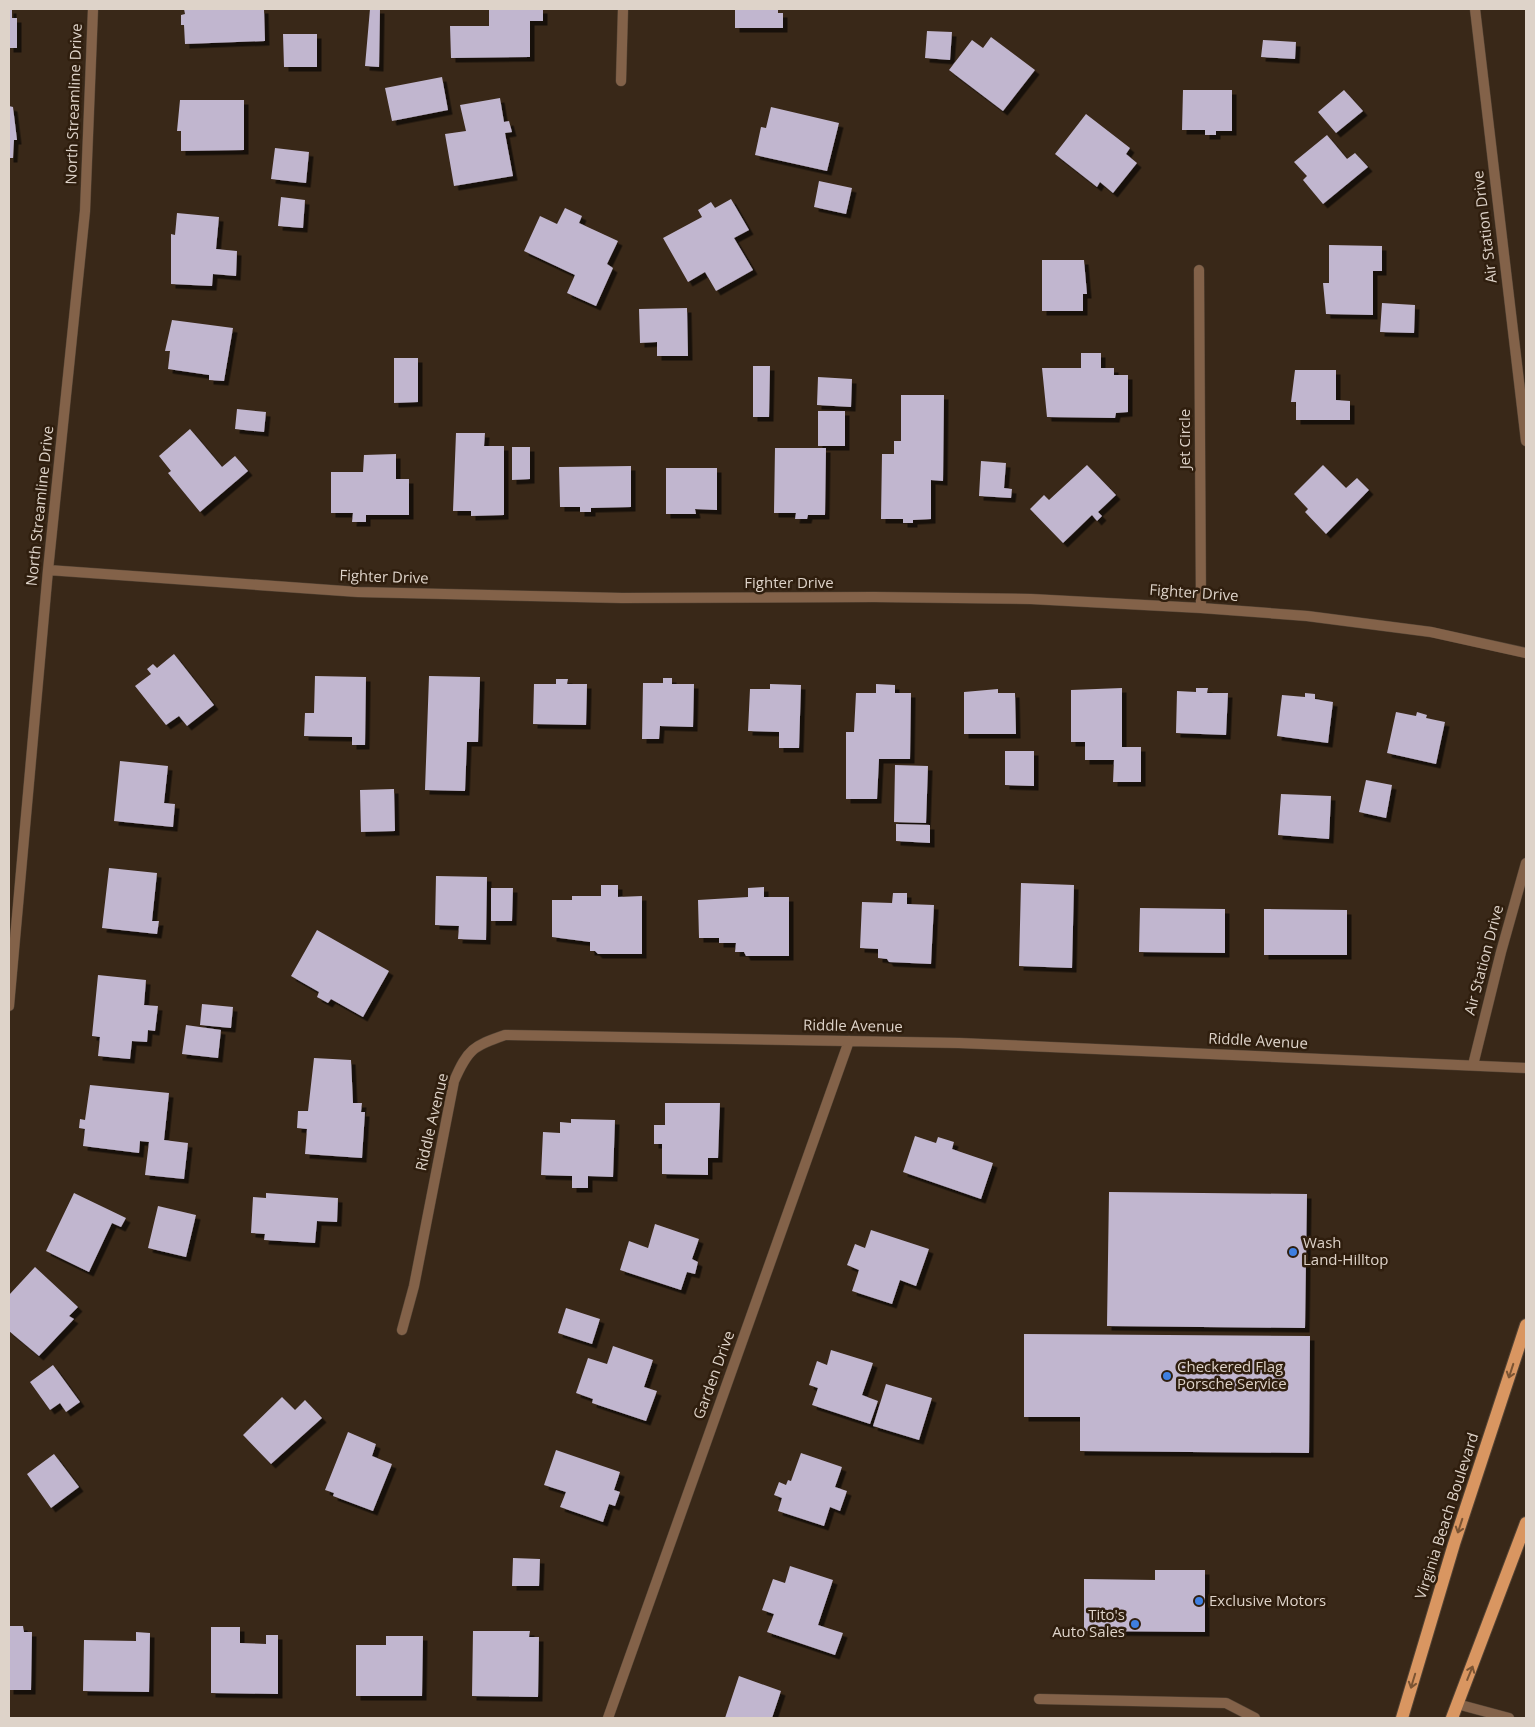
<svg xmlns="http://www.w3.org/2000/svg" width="1535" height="1727" font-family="'Open Sans',sans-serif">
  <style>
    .building { fill: #c1b6cf; filter: url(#shadow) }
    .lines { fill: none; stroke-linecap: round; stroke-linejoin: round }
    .service-casing { stroke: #534334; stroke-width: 11 }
    .minor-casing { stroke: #534334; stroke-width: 11 }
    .primary-casing { stroke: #534334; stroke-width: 14 }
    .service { stroke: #836249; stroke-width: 10 }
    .minor { stroke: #836249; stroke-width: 10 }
    .primary { stroke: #d99661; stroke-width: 12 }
    .oneway { stroke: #7b5433 }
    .shop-dot { fill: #3f7fe0; stroke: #2f1e0e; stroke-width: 2 }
    .labels { text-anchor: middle; stroke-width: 5; stroke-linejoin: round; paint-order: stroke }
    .street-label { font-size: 15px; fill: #ded3c9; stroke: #2f1e0e }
    .poi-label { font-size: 15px; fill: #ded3c9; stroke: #2f1e0e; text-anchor: start }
  </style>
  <defs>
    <filter id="shadow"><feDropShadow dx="4.5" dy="4.5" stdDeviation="0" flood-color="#0009"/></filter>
  </defs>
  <rect width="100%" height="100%" fill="#392818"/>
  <path class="building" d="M9,9h3v9h5v30h-8z
    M184,9h80l1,32 -80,3 -1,-19h-3v-10l4,-1z
    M370,9h10l-1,58 -14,-1z
    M489,9h54v12h-13v36l-79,1 -1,-32h39z
    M735,9h43v4h5v15h-48z
    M927,31l25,1 -2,28 -25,-2z
    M283,34h34v33h-33z
    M991,37l44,33 -32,41 -54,-41 23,-30 11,8z
    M1263,40l33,2 -1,17 -34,-2z
    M442,77l6,33 -56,11 -7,-33z
    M1183,90h49v41h-16v4h-11v-5h-23z
    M1344,90l19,21 -27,22 -18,-21z
    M500,98l4,24 5,-1 3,11 -7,1 8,43 -59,10 -9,-52 21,-3 -6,-26z
    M180,100h64v50l-63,1v-20h-4z
    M9,106l4,1 4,33h-3l-1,18h-4z
    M771,107l68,16 -12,48 -72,-16 6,-28 5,1z
    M1086,114l44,34 -4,6 11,9 -24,30 -13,-11 -3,5 -42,-33z
    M1327,135l20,24 8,-6 13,14 -45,37 -20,-24 4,-4 -13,-14z
    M275,148l34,4 -3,31 -35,-4z
    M819,181l33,7 -6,26 -32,-7z
    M281,197l24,3 -2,28 -25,-2z
    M731,199l18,31 -15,8 19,32 -37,21 -11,-19 -17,10 -25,-44 39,-21 -4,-7 13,-8 4,6z
    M565,208l17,8 -3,7 39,18 -11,23 6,4 -17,38 -29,-13 8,-18 -51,-24 16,-35 17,8z
    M177,213l42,4 -3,32 21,2 -1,25 -23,-2 -1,12 -41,-2v-50l4,1z
    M1329,245l53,1v25h-9v44l-47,-1 -3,-31h6z
    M1042,260h42l3,34h-4v17h-41z
    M1382,303l33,2 -1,28 -34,-1z
    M687,308l1,48h-31v-14l-17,1 -1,-34z
    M172,320l61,8 -9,53 -15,-1v-5l-41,-6 2,-18h-5z
    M1081,353h20v15h13v7h14v37l-12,1 -1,5 -68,-1 -5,-49h39z
    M394,358h24v44l-24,1z
    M753,366h17l-1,51h-16z
    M1295,370h41v30l14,1v19h-54v-18h-5z
    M818,377l34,2 -1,28 -34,-2z
    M901,395h43l-1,86 -12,-1v39l-18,1v3h-10v-4h-22l1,-65h12v-13h7z
    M237,409l29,3 -2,20 -29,-3z
    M818,411h27v35h-27z
    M190,429l32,38 13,-11 13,15 -48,41 -32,-39 3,-2 -12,-15z
    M456,433h29l-1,13h20v69l-33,1v-5h-18z
    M512,447h18v32l-18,1z
    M775,448h51l-1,67h-17l-1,4h-12l1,-6h-22z
    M396,454v25h13v36h-43v7h-14l1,-9h-22v-41h32l1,-17z
    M981,461l25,2 -2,25 8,1 -1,9 -32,-2z
    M1087,465l29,30 -18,17 4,4 -5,5 -5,-6 -29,28 -33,-34 14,-14 5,5z
    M1323,465l23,23 11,-10 12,12 -43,44 -21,-22 3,-3 -14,-15z
    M631,466v41l-40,1v4h-11v-5h-20l-1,-40z
    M666,468h51v42l-22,-1 1,5h-30z
    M174,654l40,51 -27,21 -8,-10 -13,9 -31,-39 16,-12 -4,-5 6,-5 4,4z
    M315,676l51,1 -1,68h-13v-8l-48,-1 1,-23h9z
    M429,676l51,1 -2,65h-11l-2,49 -40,-1z
    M663,678h9v6h22l-1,43 -33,-1 -1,13h-17l1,-56h20z
    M556,679h12l-1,5h20l-1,41 -53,-1 1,-40h22z
    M770,684l31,1 -2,63h-20v-16l-31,-1 2,-42h20z
    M876,684l19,1v8h16l-1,66h-31l-2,40h-31v-67h8l2,-39h20z
    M1122,688v59h19v35h-28l1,-22h-29v-18h-14v-52z
    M1196,688h12l-1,5h21l-2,42 -50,-2 1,-42 19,1z
    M998,689v4h17l1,41h-52v-42z
    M1305,693l10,1v5l18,3 -5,41 -51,-7 5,-41 23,2z
    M1396,712l20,4 1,-4 10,3 -1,3 19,4 -9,42 -49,-11z
    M1005,751h29v35l-29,-1z
    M120,761l48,5 -4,37 11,1 -2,23 -59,-6z
    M895,765l33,1 -2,57 -32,-1z
    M1366,780l26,5 -6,33 -27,-6z
    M394,789l1,42 -34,1 -1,-42z
    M1281,794l50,2 -2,43 -51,-4z
    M896,824l34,1v18l-34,-2z
    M109,868l48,5 -5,48h7l-2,13 -55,-6z
    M436,876l51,1 -1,63 -28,-1 1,-13 -24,-1z
    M1021,883l53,2 -2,83 -53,-2z
    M601,885h17v12l24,-1v58h-44l-3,-3h-5v-9l-38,-5v-37h20v-4h29z
    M764,887v10h25v59h-43l-2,-4h-9l1,-9h-17v-5h-20l-1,-38 50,-3v-9z
    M491,888h22l-1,33h-21z
    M893,893h14v11l27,1 -3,59 -42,-2 -2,-3 -9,-1v-9l-18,-1 2,-46 30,1z
    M1140,908l85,1v44l-86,-1z
    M1264,909l83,1v45h-83z
    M317,930l72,41 -26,46 -32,-18 -3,4 -11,-6 2,-5 -28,-16z
    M98,975l48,5 -2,25 14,1 -3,25 -7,-1 -1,12 -15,-1 -2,18 -32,-3 2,-19 -8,-1z
    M202,1004l31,3 -2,21 -31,-3z
    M186,1025l35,5 -3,28 -36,-4z
    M314,1058l37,2 2,43h9l-1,9h4l-3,46 -57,-4 2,-25 -10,-1 1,-17h10z
    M90,1085l79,8 -5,47 24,3 -4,36 -39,-4 4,-33 -9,-1 -1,12 -56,-7 2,-17 -6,-1 1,-9 5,1z
    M665,1103h55l-2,55h-10v17l-46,-1v-30h-8v-19h11z
    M571,1119l44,1 -2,57 -25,-1v12h-16v-12l-31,-1 2,-43 17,1v-11l11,1z
    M915,1136l21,7 2,-6 16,5 -2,7 41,14 -12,36 -78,-27z
    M1109,1192l198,2 -2,134 -198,-2z
    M74,1193l52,25 -5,9 -9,-4 -23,49 -43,-21z
    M266,1193l72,5 -1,24 -20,-1 -2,22 -51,-3 1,-6 -14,-1 2,-36 13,1z
    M158,1206l38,9 -10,42 -38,-9z
    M655,1224l44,15 -7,20 6,3 -3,12 -8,-2 -6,18 -61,-20 9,-29 19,7z
    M871,1230l58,19 -13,37 -16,-6 -8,24 -40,-13 7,-21 -12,-5 8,-21 10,4z
    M35,1267l43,40 -9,9 5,3 -35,37 -30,-25v-36z
    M566,1308l34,11 -8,25 -34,-11z
    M1024,1334l286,2 -1,117 -229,-2v-34h-56z
    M613,1346l40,14 -9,27 13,4 -11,30 -54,-18 1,-4 -17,-6 12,-35 19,6z
    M831,1350l42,13 -11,32 16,6 -8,23 -58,-19 6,-17 -9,-3 8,-24 10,4z
    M53,1365l27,37 -14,10 -6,-9 -10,7 -20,-28z
    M886,1384l46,14 -13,42 -46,-14z
    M282,1397l13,13 10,-10 17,18 -51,46 -28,-29z
    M348,1432l28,12 -4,12 20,8 -19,47 -40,-15 1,-3 -9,-3z
    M556,1450l64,22 -6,18 6,2 -5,14 -6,-2 -6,18 -43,-15 6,-15 -22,-7z
    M801,1453l41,14 -7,20 12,4 -7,20 -10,-4 -6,19 -46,-15 4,-13 -8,-3 5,-13 7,3 2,-5 3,1z
    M54,1454l25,33 -28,21 -24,-34z
    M513,1558l27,1 -1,27h-27z
    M790,1566l43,14 -15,45 25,8 -8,22 -68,-23 7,-18 -12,-4 11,-31 12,4z
    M1155,1570h50v62l-121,-1v-52l71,1z
    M9,1626h14l1,6h8l-1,58h-22z
    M211,1627h29v16l26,1v-9h12v59l-67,-1z
    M473,1631h57l-1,6h10l-1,60 -66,-1z
    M136,1632l14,1 -1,59 -66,-1 1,-51 52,1z
    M386,1636h37l-1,60h-66v-51h30z
    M739,1676l42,15 -9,27h-47z"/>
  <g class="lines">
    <defs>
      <path id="service" d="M1039,1699l187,4 29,15
        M1457,1704l52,14"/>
      <path id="minor" d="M1475,9l51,432
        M621,81l2,-72
        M1199,270l2,338
        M48,570l310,22 264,6 252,-1 157,2 170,9 106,8 124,16 95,21
        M9,1006l39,-436 37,-359 8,-202
        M1473,1065l28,-113 25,-89
        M402,1330l12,-44 40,-205c14,-32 19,-35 51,-46l454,8 567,25
        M608,1718l241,-677"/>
      <path id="primary" d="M1402,1718l52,-174 72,-219
        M1452,1718l74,-195"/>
    </defs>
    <use href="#service" class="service-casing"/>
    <use href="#minor" class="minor-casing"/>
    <use href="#primary" class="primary-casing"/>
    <use href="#service" class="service"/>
    <use href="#minor" class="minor"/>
    <use href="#primary" class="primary"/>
  </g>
  <defs><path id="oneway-shaft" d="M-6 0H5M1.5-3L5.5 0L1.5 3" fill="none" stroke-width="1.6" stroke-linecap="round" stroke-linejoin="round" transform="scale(1.25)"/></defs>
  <g class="oneway">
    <use href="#oneway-shaft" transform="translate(1511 1371) rotate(108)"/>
    <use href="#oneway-shaft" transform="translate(1460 1526) rotate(108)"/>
    <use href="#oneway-shaft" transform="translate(1470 1673) rotate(-68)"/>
    <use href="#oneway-shaft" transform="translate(1413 1681) rotate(107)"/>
  </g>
  <g class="shop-dot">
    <circle cx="1293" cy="1252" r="5"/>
    <circle cx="1167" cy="1376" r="5"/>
    <circle cx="1199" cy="1601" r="5"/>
    <circle cx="1135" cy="1624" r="5"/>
  </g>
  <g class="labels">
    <g class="street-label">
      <text transform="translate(74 104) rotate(-88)" y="5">North Streamline Drive</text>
      <text transform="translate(1485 227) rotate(-97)" y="5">Air Station Drive</text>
      <text transform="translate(1185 439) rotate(-90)" y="5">Jet Circle</text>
      <text transform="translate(40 506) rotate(-84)" y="5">North Streamline Drive</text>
      <text transform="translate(384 577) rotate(2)" y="5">Fighter Drive</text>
      <text x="789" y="588">Fighter Drive</text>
      <text transform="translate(1194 593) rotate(4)" y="5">Fighter Drive</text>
      <text transform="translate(1484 960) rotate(-75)" y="5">Air Station Drive</text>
      <text transform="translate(853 1026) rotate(1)" y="5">Riddle Avenue</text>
      <text transform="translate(1258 1041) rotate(3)" y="5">Riddle Avenue</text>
      <text transform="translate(432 1122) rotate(-77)" y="5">Riddle Avenue</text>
      <text transform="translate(714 1375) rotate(-70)" y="5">Garden Drive</text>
      <text transform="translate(1447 1516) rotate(-72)" y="5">Virginia Beach Boulevard</text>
    </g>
    <g class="poi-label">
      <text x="1303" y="1248">Wash<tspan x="1303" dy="17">Land-Hilltop</tspan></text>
      <text x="1177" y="1372">Checkered Flag<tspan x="1177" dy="17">Porsche Service</tspan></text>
      <text x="1209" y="1606">Exclusive Motors</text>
      <text x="1125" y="1620" text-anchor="end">Tito's<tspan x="1125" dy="17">Auto Sales</tspan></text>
    </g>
  </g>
  <rect width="1535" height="1727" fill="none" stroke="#ded3c9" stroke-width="20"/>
</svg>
